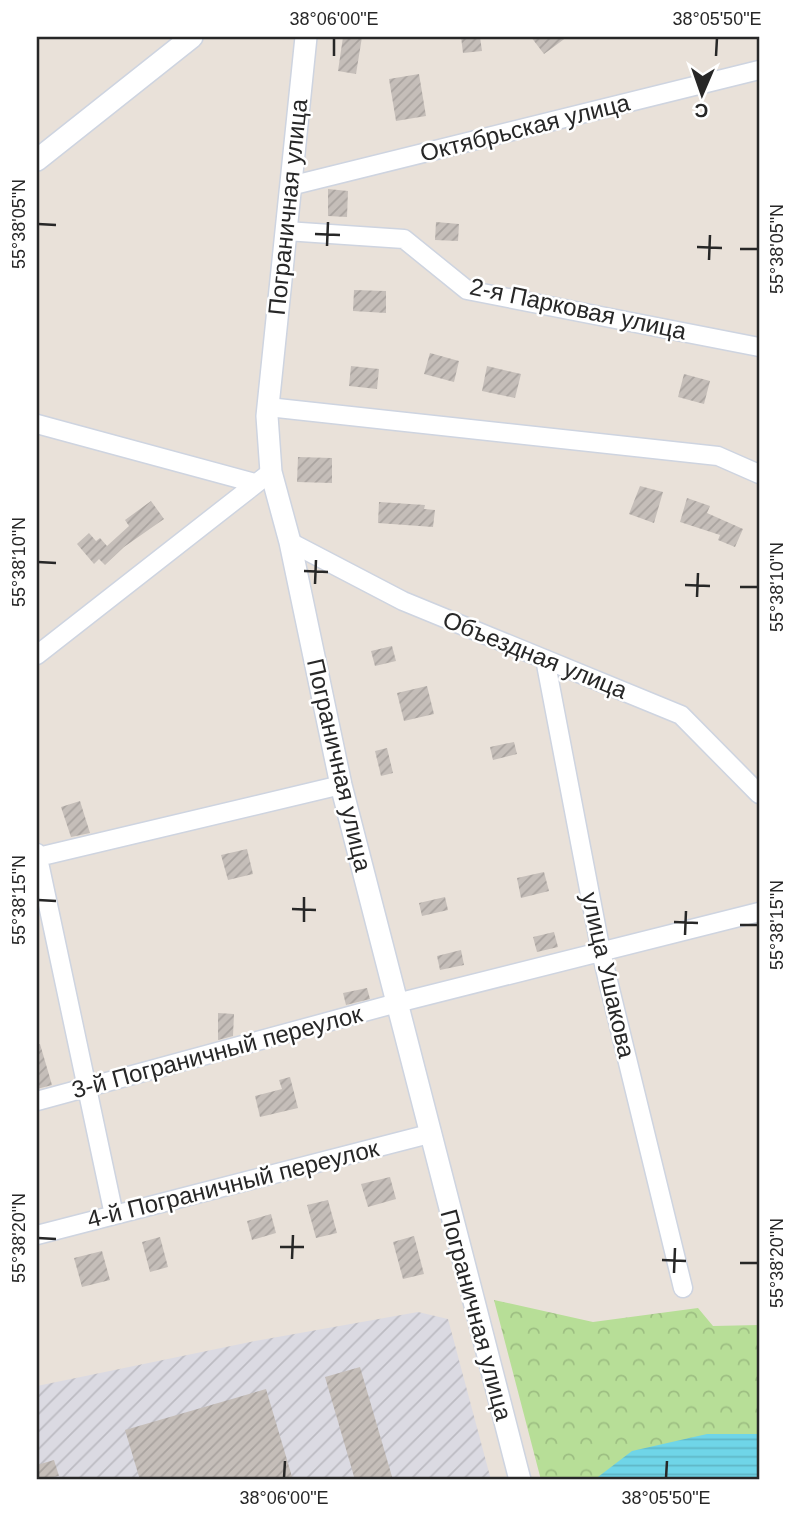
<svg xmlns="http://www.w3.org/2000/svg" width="796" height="1517" font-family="Arial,sans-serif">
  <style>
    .industrial { fill: url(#industrial-furrows) }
    .forest { fill: url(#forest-crowns) }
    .water { fill: url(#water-rules) }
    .building { fill: url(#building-hatch) }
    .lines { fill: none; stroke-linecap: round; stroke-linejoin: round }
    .minor-casing { stroke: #ced4e0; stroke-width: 21 }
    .tertiary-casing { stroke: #ced4e0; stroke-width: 24 }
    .minor { stroke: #fff; stroke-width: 18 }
    .tertiary { stroke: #fff; stroke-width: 21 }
    .ticks { fill: none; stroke: #272727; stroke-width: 2.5 }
    .labels { text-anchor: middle; stroke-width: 5; stroke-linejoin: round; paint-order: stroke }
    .street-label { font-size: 24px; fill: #272727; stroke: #fff }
    .neatline { fill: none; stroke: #272727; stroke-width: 2.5 }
    .ticks-label { font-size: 18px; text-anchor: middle; fill: #272727 }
  </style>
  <defs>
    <pattern id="industrial-furrows" width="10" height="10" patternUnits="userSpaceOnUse" patternTransform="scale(1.75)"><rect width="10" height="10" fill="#dbdae2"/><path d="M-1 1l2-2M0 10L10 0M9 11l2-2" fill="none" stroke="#bcbbc2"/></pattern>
    <pattern id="forest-crowns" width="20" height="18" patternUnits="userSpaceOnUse" patternTransform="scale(1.75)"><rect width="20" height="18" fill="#b7de97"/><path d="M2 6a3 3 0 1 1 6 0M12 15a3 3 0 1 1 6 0" fill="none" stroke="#9dbe82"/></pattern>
    <pattern id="water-rules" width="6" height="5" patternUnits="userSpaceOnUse" patternTransform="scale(1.75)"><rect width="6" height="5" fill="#6fd5e8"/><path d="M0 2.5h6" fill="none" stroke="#60b7c7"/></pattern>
    <pattern id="building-hatch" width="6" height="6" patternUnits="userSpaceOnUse" patternTransform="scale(1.75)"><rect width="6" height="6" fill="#c5beb9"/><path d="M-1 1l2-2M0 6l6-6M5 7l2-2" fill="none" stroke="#a9a39f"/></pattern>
  </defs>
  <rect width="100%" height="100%" fill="#e9e1d9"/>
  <path class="industrial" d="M418,1312l30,7 43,161h-454v-94l218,-45z"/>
  <path class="forest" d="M494,1300l99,22 105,-14 15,18 46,-1v155h-218z"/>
  <path class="water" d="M707,1434h52v46h-165l38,-29z"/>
  <path class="building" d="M343,37h19l-6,37 -18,-3z
    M461,37h19l2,14 -19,2z
    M531,37h36l-23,17z
    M419,74l7,42 -30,5 -7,-42z
    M328,189l20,2 -1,26 -19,-1z
    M436,222l23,2 -1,17 -23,-1z
    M354,290l32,1v22l-33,-2z
    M430,353l29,8 -5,21 -30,-8z
    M351,366l28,3 -2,20 -28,-3z
    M487,366l34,8 -6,24 -33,-7z
    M684,374l26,7 -6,23 -26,-7z
    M298,457l34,1v25l-35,-1z
    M640,486l23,6 -9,31 -25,-9z
    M687,498l23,8 -3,7 36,16 -8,18 -17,-7 2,-5 -40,-13z
    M151,501l13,18 -40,28 -19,18 -6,-6 -5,5 -17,-20 12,-11 7,8 4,-3 7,8 22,-20 -4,-6z
    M379,502l46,3 -1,4 11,1 -2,17 -55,-4z
    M392,646l4,15 -21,5 -4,-15z
    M427,686l7,28 -30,7 -7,-28z
    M514,742l3,12 -24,6 -3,-13z
    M387,748l6,25 -12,3 -6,-25z
    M80,801l10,32 -19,4 -10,-30z
    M247,849l6,25 -25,6 -7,-25z
    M544,872l5,19 -28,7 -4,-20z
    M445,897l3,13 -26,6 -3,-13z
    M554,932l4,15 -21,5 -4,-15z
    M461,950l3,15 -24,5 -3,-14z
    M367,988l3,11 -24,6 -3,-12z
    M218,1013l16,1 -1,22 -15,4z
    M37,1044h3l12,41 -15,4z
    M290,1077l8,31 -38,9 -5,-21 27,-7 -3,-9z
    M390,1177l6,22 -28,8 -7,-23z
    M328,1200l9,33 -21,5 -9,-33z
    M271,1214l5,19 -24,7 -5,-19z
    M414,1236l10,38 -21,5 -10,-37z
    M160,1237l8,30 -18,5 -8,-30z
    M102,1251l8,29 -28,7 -8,-29z
    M360,1367l33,113h-38l-30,-103z
    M266,1389l27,91h-153l-15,-50z
    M54,1460l5,16 -22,4v-15z"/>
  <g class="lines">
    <defs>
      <path id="minor" d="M290,186l469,-116
        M286,231l118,8 63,51 292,57
        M268,407l450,49 41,18
        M37,424l218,59
        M290,542l113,59 278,114 78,79
        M37,655l234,-183
        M545,659l56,293 82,336
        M37,853l77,362
        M38,857l303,-72
        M37,1101l360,-98 362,-91
        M37,1235l392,-101"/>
      <path id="tertiary" d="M306,37l-39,379 4,56 19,70 51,243 179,695
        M37,160l155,-123"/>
    </defs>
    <use href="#minor" class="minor-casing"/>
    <use href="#tertiary" class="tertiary-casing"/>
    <use href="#minor" class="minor"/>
    <use href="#tertiary" class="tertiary"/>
  </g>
  <path class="ticks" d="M334,56v-18M716,56l1,-18M38,224l18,1M315,234l25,1M327,246l1,-24M697,247l25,1M740,249h18M709,260l1,-25M38,562l18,1M304,571l24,1M315,584l1,-24M685,585l25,1M740,587h18M697,597l1,-24M38,900l18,1M292,909l24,1M304,922v-25M674,922l24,1M740,925h18M685,935l1,-24M38,1238l18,1M280,1247h24M292,1259l1,-24M662,1260l24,1M740,1263h18M674,1273l1,-25M284,1478l1,-17M666,1478l1,-17"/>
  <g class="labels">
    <g class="street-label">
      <text transform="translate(525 128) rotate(-14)" y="8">Октябрьская улица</text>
      <text transform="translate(288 207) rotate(-84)" y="8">Пограничная улица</text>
      <text transform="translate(578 309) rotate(12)" y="8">2-я Парковая улица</text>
      <text transform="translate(535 655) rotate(22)" y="8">Объездная улица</text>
      <text transform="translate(339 765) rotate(77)" y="8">Пограничная улица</text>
      <text transform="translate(608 975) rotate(77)" y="8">улица Ушакова</text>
      <text transform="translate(217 1052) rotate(-15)" y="8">3-й Пограничный переулок</text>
      <text transform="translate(233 1184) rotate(-14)" y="8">4-й Пограничный переулок</text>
      <text transform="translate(476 1315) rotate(75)" y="8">Пограничная улица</text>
    </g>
  </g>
  <rect width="796" height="1517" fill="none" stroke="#ffffff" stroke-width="77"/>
  <g transform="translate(702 94) rotate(182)" stroke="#ffffff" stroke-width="5" paint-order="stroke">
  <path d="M0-5L12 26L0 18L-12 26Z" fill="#272727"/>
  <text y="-10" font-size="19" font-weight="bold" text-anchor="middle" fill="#272727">С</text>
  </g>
  <rect x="38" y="38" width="720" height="1440" class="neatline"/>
  <g class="ticks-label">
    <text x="334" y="25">38°06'00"E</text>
    <text x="717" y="25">38°05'50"E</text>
    <text transform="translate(19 224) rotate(-90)" y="6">55°38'05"N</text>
    <text transform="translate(777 249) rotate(-90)" y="6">55°38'05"N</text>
    <text transform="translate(19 562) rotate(-90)" y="6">55°38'10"N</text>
    <text transform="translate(777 587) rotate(-90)" y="6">55°38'10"N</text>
    <text transform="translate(19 900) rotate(-90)" y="6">55°38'15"N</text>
    <text transform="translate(777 925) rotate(-90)" y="6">55°38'15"N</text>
    <text transform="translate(19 1238) rotate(-90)" y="6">55°38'20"N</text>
    <text transform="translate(777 1263) rotate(-90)" y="6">55°38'20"N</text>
    <text x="284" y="1504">38°06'00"E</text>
    <text x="666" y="1504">38°05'50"E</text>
  </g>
</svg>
